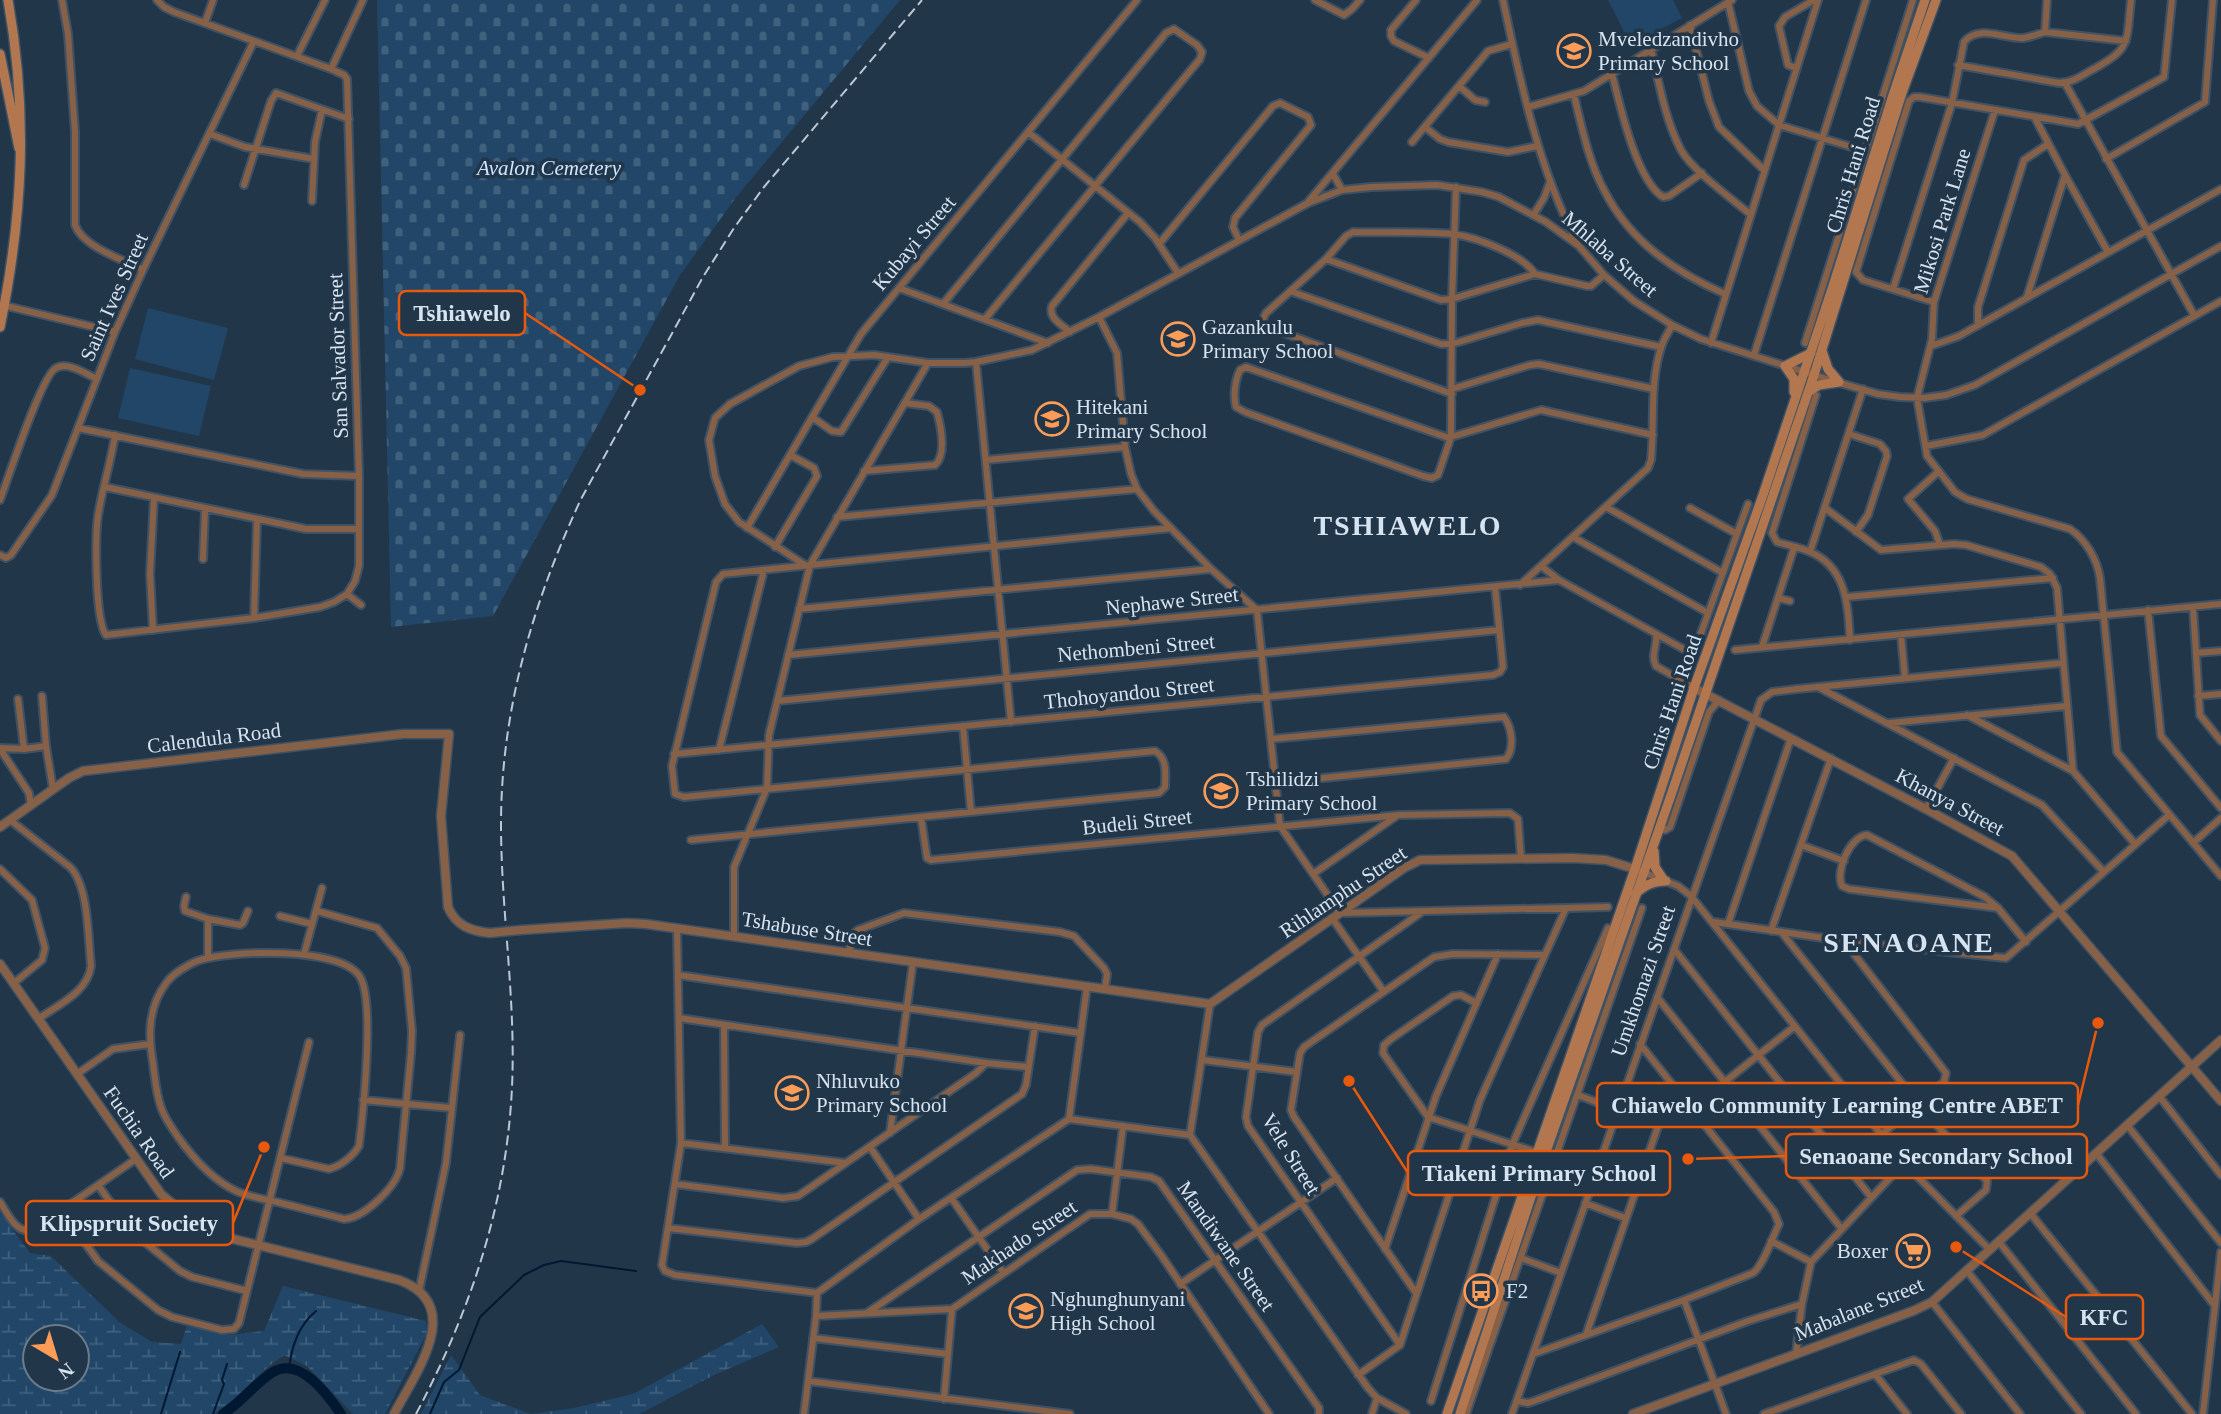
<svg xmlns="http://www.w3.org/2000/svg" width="2221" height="1414" font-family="'Times New Roman',serif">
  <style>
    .grass { fill: #214668 }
    .wetland { fill: url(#wetland-marsh); fill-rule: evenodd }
    .cemetery { fill: url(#cemetery-stones) }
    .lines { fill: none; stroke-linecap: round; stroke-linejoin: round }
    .stream { stroke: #001832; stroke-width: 2 }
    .river { stroke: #001832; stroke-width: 10 }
    .minor-casing { stroke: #3f5265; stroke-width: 10 }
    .tertiary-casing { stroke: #3f5265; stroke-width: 11 }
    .secondary-casing { stroke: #3f5265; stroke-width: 12 }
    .minor { stroke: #866047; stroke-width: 6 }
    .tertiary { stroke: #866047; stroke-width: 8 }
    .secondary { stroke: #b3774f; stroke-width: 9 }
    .rail { stroke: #bac8d6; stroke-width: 2; stroke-dasharray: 10 5; stroke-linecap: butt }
    .tertiary-bridge-casing { stroke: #3f5265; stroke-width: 11; stroke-linecap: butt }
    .tertiary-bridge { stroke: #866047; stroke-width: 8 }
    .labels { text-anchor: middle; stroke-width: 7; stroke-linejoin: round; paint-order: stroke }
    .poi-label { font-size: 21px; fill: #d6e3f0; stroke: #22364a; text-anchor: start }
    .street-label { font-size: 21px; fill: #d6e3f0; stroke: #22364a }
    .park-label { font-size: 21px; font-style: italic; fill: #cee6ff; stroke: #22364a }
    .district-label { font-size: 28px; font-weight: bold; letter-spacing: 2px; fill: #d6e3f0; stroke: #22364a }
    .leader { fill: none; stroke: #e8590c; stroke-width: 2.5 }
    .callout-dot { fill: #e8590c; stroke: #22364a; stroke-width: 2.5 }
    .callout { fill: #22364a; stroke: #e8590c; stroke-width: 2.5 }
    .callout-label { font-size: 23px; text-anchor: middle; font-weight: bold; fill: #d6e3f0 }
  </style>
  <defs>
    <pattern id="wetland-marsh" width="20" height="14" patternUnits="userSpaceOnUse" patternTransform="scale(1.75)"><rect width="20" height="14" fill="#214668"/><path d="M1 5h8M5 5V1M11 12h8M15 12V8" fill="none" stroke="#40617e"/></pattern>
    <pattern id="cemetery-stones" width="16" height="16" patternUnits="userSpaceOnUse" patternTransform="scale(1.75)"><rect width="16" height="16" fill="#214668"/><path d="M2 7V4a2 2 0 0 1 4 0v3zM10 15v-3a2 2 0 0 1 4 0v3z" fill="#40617e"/></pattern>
  </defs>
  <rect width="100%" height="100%" fill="#22364a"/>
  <path class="grass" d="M1608,0h65l9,18 -51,27z
    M148,308l80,20 -14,52 -79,-21z
    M130,368l81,18 -12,50 -81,-18z"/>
  <path class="wetland" d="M0,1213l30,40 21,3 68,66 33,20 29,2 6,-19 41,10 36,-4 19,-45 143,35 1,12 -42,81h-32l-46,-48 -23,-11c-26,17 -44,43 -71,59h-213zM77,1337v42h-42v-42z
    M762,1324l17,23 -65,28 -75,39h-218l30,-59 29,40 51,19 43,-6 59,-14z"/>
  <path class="cemetery" d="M377,0h523l-163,196 -57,79 -187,341 -102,11z"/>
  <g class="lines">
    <path class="stream" d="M289,1368c3,-22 9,-42 27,-57
      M161,1414l19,-62
      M213,1414l11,-30 -2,-4 5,-16
      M430,1414l14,-32 15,-12 21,-53 44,-42 20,-10 17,-4 75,10"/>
    <path class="river" d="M223,1414c19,-12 32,-31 50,-42 27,-16 55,23 68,42"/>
    <defs>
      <path id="minor" d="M62,0l6,34 7,98v93c8,22 47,34 68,45
        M1315,0l29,15 8,-6 8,-9
        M1416,0l-25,30v6l3,5 35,17
        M1503,0c18,85 35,167 75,245
        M1728,2l21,89 8,15 22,19 86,26
        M205,23l8,-23
        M1690,25l19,76 10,26 45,43
        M2045,32l81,9
        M1651,49c8,33 14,71 30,101 11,20 51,49 69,64
        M297,56l28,-56
        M1958,65l101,18c12,0 21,-6 31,-12 42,-22 36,-27 41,-71
        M1796,68l-8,-3 -9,-39 6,-9 29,-17
        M331,69l32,-69
        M1612,74c8,31 24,106 51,123l6,-1 33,-23
        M2065,83l129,232
        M1459,86l16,14 10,2
        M1574,95c8,33 15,68 31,97 26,50 70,80 120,102
        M1528,107l56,-16 148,-91
        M1995,110l-61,192 -2,37 -15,59 10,58 28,36 12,7 103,30c16,11 27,30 30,49l17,174 104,124
        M2035,118l30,57 43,77
        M1425,127l15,12 8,3 60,10 29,-6
        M1028,132l112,90 15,16 23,35
        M210,134l35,13 69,12
        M1412,142l76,-91 24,-7
        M2106,159l99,-57 8,-102
        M1333,174l9,16
        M244,185l27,-84 5,-8 73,26
        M1456,187l-4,112 -1,138 -13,38 -6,3 -9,-2 -178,-64 -9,-5c-3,-11 -1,-27 4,-37l6,-3 200,70h5l90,-27 112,25
        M312,201l3,-59 7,-32
        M1309,201l168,-201
        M1534,214l10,-16 6,-16
        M1159,244l114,-138 7,-3 28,14 3,8 -76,93 -2,9 6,13
        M1326,259l115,41 11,-1 83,-25
        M899,288l149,55
        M1893,289l59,-186 12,-61c14,-18 40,-3 59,-4 8,-1 15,-4 22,-6l2,-32
        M1290,291l151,53h11l70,-21 16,-3 123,27
        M2027,297l38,-122
        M1934,302l-71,-22 -7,-8 53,-171 5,-4h6l158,27 86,-47 8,-77
        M943,304l223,-271 8,-4 23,16 5,7 -2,7 -215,260
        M2,305l113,27
        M1099,317l18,36 8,94 6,27 6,15 17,22 57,58 46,41 23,216 60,87 268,-6
        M1978,325v-18l46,-147 24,-16
        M1070,332c-8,-7 -22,-14 -18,-26l76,-93
        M1711,343l107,-343
        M1805,343l108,-343
        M1931,346l28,-10 262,-147
        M1754,355l112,-355
        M976,362l35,360
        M1452,389l78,-24 9,-1 115,25
        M1452,394l-187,-68 -2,-7 3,-6 60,-54 20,-23 7,-4c33,1 67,-1 99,2 24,3 70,20 83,40l52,12h4l13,-11
        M1816,395l-44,138 5,9c10,3 21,5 31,9 39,15 40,55 42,89
        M812,417l20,14 9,1 47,-75
        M78,428l225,46 56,2
        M1849,434l31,10 6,7 1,5 -19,59 -12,17
        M115,435c-4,27 -13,54 -17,81 -3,21 -3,104 8,119l148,-17 66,-11 14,-5 13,-8 8,-13 4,-15v-90l-12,-397 -3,-4 -13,-6 -157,-57 -10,-5 -7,-7
        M1926,446l57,-11 238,-134
        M986,460l139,-13
        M864,471l71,-6c12,-11 6,-38 2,-53l-8,-6 -24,-3
        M1938,472l-30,27 27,32 5,14
        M105,487l201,42h53
        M0,500c8,-21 42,-126 56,-132 11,-7 30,6 41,11
        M1606,507l117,66
        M1690,508l47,26
        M1825,508l56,42 73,-6 12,1 75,22 9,7 7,14 16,183
        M837,517l300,-28
        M747,528l114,-194 276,-334
        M1573,537l135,76
        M775,547l42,-71 -3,-8 -24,-13
        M1810,552l53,-163
        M0,555l6,3 5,-3 41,-60 63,-163 28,-62 111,-229
        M203,559l2,-50
        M805,565l-66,-43 -14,-18 -10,-28 -6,-36 6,-22 15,-14 69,-38 34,-9 41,-2 54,8h36l12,-1 56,-12 67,-33 209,-114 34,-13 29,-3 66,-2 45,7 17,5 47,25 33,24 25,29 30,26 38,24 29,14 132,42 45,13 22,3 24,1 22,-3 29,-10 246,-139
        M1541,566l18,14 128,71 6,-1 3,-3 52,-143
        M1520,585l128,-117 3,-8c4,-37 -2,-79 11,-115 2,-7 7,-13 10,-20
        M347,594l14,11
        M1847,597l206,-19
        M1778,598l12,3
        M2193,607l7,108 21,26
        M799,609l412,-40
        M2148,610l13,126 60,72
        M254,618l3,-98
        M153,630l-3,-56 4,-76
        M1656,634c2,11 -6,21 0,32l38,22
        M1901,635l4,43
        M1762,647l32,-99
        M1735,650l486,-46
        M2196,653l25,-2
        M788,655l771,-75
        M1820,688l222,117 61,66
        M42,696l4,50 7,43
        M2198,696l23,-2
        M18,699l6,50
        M777,701l722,-71
        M1967,715l106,56 62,73
        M1890,723l177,-17
        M963,726l8,86
        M1271,739l233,-22c8,11 11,31 2,42l-231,24
        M0,748l24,1 22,-3
        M0,749l29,44 2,12
        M719,750l45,-180
        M674,754l819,-79 7,-3 3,-5 -8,-80
        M1926,809l28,-51
        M921,817l6,41 4,2 468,-45 111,-2 8,6 3,40
        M10,820l60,47c19,19 18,72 21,99 -3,26 -33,39 -53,53
        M1658,829l7,1 5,-3 39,-115 10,-12
        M691,840l468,-47 6,-6c0,-13 3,-28 -10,-36l-471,46 -9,-3 -3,-28 44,-184 7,-8 448,-46
        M2193,843l28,-25
        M1801,845l43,16
        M0,869l32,31 13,48 -3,12 -28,23
        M1635,869l43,17 13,10 213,267 86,87
        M1313,874l85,-59
        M186,897l-2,9 1,5 23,8 32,6 3,-2 5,-12
        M1998,908l-149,-19 -7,-3c-7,-15 8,-50 25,-51l118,62 13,11 28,34
        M280,916l32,8
        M1332,918l52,74
        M1714,922l130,19 162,17 163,-143
        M1728,924l63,-186
        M677,929l4,214 -19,122 3,6 10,4 142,18 102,-74 150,-100 121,16 178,253 9,10 29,16
        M1771,931l60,-173
        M1782,933l143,179 62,69 -1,9 -30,26
        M734,935v-68l33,-79 2,-53 41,-170 118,-202
        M1844,941l102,132 -2,9 -62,52
        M1674,949l197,248
        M849,953l3,-18 6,-5 46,-17 156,19 14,4 30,32 3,6 -2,15
        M304,954l18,-66
        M208,958v-39
        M678,975l402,58
        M1657,997l184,231
        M1476,1003l-15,-8 -8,1 -62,43 -7,6 -1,8 45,64 111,36
        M679,1018l307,45 42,4
        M724,1025l1,122
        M1203,1060l93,12
        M77,1074l36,-25 37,-5
        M1578,1095l39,15
        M2159,1096l62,79
        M363,1100l88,8
        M1692,1108l103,-82
        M1069,1119l18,-132
        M2127,1125l94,118
        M890,1133l23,-171
        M1190,1135l20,-131
        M681,1143l165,20
        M870,1147l49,72
        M2096,1153l119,153
        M281,1158l48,11c12,-3 24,-13 30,-23 4,-32 16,-145 1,-169 -18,-31 -133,-27 -163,-16 -10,4 -24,13 -30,21 -19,24 -19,53 -14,81 2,16 3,32 9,47 4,10 10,18 16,27 15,21 35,43 58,54 13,6 28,8 41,11 23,6 45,11 67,17 20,-1 52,-32 56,-51l11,-115 1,-22 -6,-63 -6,-12 -23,-28 -60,-17
        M675,1184l108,14 15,-2 178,-123 10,-10
        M98,1185l32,45 50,41 12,6 55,14
        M952,1199l51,73
        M0,1202c8,12 15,30 31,29l105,-72
        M1585,1203l40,15
        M62,1211l36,50 60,49 14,7 50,13 12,-1 5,-6 70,-281
        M2030,1213l162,201
        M1112,1214l11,-88
        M668,1228l129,15 9,-1 6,-3 210,-145 4,-9 9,-59
        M1771,1241l40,21
        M1999,1242l137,172
        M1385,1249l51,-153 62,-142
        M1521,1258l40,15
        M1967,1271l114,143
        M1180,1284l157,-106
        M419,1291l27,-128 14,-128
        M1416,1293l-122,-176 -3,-7 9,-57 4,-6 130,-90 19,-3 92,1
        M1684,1300l42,114
        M1932,1302l88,112
        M867,1313l210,-143 14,-1 60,8 8,4 5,7 155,220v6
        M816,1316l136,-7 138,-95h22l19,5 7,5 23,31 108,159
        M1586,1335l86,-249
        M813,1338l135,16
        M1400,1345l-152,-219 -2,-9 12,-85 4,-7 160,-113
        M1533,1354l151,-54 69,-27c10,-7 20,-37 26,-49l-5,-12 -134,-168
        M1796,1354l6,-50 9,-42 93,-99
        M1875,1374l32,40
        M1358,1375l42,-30 80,-245 86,-192
        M808,1381l262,33
        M944,1399l8,-90
        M1431,1401l81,-256 96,-217
        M1517,1401l11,2 9,-3 211,-79 54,-17
        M804,1414l12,-98 1,-23
        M1372,1414l5,-16
        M1466,1414l176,-506
        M1512,1414l249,-714 11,-8 25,-3 266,-26
        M1764,1414l150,-54 7,4 40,50
        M2203,1414l18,-162"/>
      <path id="tertiary" d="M1694,688l232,121 86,47 209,245
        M0,827l69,-49 14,-7 320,-37h46l-8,82 7,91c8,19 23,24 42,26
        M521,930l106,-7 19,1 564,80 130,-91 64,-45 16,-8 152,-2 34,2 29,9
        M0,964l161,230 39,33 17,8 182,45c68,25 16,94 -5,134
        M1633,1414l280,-103 19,-9 289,-262"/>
      <path id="secondary" d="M0,54l19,94
        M0,327c23,-112 28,-214 8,-327
        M1822,351l6,18 11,13
        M1794,392v-13l-9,-13 26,-13
        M1808,392l11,-7 20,-3
        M1654,851l1,16 8,12
        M1635,894c10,-9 18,-13 31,-13
        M1447,1414l188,-545 59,-181 68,-190 71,-212 60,-191 32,-95
        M1460,1414l82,-251 128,-365 144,-423 88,-282 34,-93"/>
    </defs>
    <use href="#minor" class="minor-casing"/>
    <use href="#tertiary" class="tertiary-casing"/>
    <use href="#secondary" class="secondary-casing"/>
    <use href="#minor" class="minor"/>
    <use href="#tertiary" class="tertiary"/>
    <use href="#secondary" class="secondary"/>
    <path class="rail" d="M416,1414c52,-98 87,-200 95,-310 7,-94 -10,-187 -10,-280 0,-114 32,-222 80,-325l122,-222 31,-49 30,-41 158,-187"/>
    <defs>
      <path id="tertiary-bridge" d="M490,933l31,-3"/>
    </defs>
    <use href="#tertiary-bridge" class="tertiary-bridge-casing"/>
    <use href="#tertiary-bridge" class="tertiary-bridge"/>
  </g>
  <defs>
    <symbol id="school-ring" viewBox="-11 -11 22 22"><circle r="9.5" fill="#22364a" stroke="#fd9c57" stroke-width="1.5"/><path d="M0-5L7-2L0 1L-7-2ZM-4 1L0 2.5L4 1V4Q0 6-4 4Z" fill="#fd9c57"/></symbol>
    <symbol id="supermarket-ring" viewBox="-11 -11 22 22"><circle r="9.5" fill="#22364a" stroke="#fd9c57" stroke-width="1.5"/><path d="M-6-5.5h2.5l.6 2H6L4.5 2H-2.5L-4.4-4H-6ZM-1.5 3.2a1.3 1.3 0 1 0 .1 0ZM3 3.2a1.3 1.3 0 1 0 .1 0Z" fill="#fd9c57"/></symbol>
    <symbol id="bus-ring" viewBox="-11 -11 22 22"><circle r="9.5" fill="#22364a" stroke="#fd9c57" stroke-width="1.5"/><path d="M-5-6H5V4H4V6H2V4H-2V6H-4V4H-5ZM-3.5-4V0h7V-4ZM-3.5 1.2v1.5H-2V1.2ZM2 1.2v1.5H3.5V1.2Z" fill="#fd9c57"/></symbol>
  </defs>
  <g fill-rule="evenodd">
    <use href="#school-ring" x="1555" y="32" width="38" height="38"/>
    <use href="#school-ring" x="1159" y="320" width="38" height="38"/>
    <use href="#school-ring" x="1033" y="400" width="38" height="38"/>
    <use href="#school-ring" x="1202" y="772" width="38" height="38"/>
    <use href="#school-ring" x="773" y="1074" width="38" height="38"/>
    <use href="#supermarket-ring" x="1894" y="1232" width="38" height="38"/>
    <use href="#bus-ring" x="1462" y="1272" width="38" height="38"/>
    <use href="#school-ring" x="1007" y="1292" width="38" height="38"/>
  </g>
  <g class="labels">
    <g class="poi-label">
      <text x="1598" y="46">Mveledzandivho<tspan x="1598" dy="24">Primary School</tspan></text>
      <text x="1202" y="334">Gazankulu<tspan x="1202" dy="24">Primary School</tspan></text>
      <text x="1076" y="414">Hitekani<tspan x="1076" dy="24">Primary School</tspan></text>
      <text x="1246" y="786">Tshilidzi<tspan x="1246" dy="24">Primary School</tspan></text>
      <text x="816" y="1088">Nhluvuko<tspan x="816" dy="24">Primary School</tspan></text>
      <text x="1888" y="1258" text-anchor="end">Boxer</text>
      <text x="1506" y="1298">F2</text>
      <text x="1050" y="1306">Nghunghunyani<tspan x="1050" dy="24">High School</tspan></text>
    </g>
    <g class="street-label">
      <text transform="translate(1853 165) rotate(-73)" y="7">Chris Hani Road</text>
      <text transform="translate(1942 221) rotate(-73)" y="7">Mikosi Park Lane</text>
      <text transform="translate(914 243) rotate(-50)" y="7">Kubayi Street</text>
      <text transform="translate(1610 254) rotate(41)" y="7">Mhlaba Street</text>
      <text transform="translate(114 297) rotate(-66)" y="7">Saint Ives Street</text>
      <text transform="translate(338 356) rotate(-92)" y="7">San Salvador Street</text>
      <text transform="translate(1172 601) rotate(-6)" y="7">Nephawe Street</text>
      <text transform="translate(1136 648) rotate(-5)" y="7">Nethombeni Street</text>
      <text transform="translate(1129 693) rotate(-6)" y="7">Thohoyandou Street</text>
      <text transform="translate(1672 702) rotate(-71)" y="7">Chris Hani Road</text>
      <text transform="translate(214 738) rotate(-7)" y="7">Calendula Road</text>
      <text transform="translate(1950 802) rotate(28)" y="7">Khanya Street</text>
      <text transform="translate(1137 822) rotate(-6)" y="7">Budeli Street</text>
      <text transform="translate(1343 892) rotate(-34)" y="7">Rihlamphu Street</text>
      <text transform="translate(807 929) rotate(9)" y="7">Tshabuse Street</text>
      <text transform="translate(1643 981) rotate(-71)" y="7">Umkhomazi Street</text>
      <text transform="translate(139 1132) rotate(55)" y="7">Fuchia Road</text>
      <text transform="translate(1291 1154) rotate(58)" y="7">Vele Street</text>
      <text transform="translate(1019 1242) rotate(-34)" y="7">Makhado Street</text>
      <text transform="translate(1226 1246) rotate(55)" y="7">Mandiwane Street</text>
      <text transform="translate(1859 1309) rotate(-22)" y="7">Mabalane Street</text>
    </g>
    <g class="park-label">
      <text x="549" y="175">Avalon Cemetery</text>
    </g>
    <g class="district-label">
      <text x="1408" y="535">TSHIAWELO</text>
      <text x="1909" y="952">SENAOANE</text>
    </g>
  </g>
  <path class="leader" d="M640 390L525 313M2098 1023L2078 1105M1688 1159L1786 1156M1349 1081L1408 1173M264 1147L233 1223M1956 1247L2066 1317"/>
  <g class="callout-dot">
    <circle cx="640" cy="390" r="7"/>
    <circle cx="2098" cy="1023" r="7"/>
    <circle cx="1688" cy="1159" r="7"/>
    <circle cx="1349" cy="1081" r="7"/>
    <circle cx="264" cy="1147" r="7"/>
    <circle cx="1956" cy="1247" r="7"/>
  </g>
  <g class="callout">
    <rect x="399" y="291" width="126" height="44" rx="7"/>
    <rect x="1597" y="1083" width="481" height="44" rx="7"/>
    <rect x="1786" y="1134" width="301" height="44" rx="7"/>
    <rect x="1408" y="1151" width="262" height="44" rx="7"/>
    <rect x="26" y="1201" width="207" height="44" rx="7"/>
    <rect x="2066" y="1295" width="77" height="44" rx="7"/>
  </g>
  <g class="callout-label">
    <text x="462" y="321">Tshiawelo</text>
    <text x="1837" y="1113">Chiawelo Community Learning Centre ABET</text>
    <text x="1936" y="1164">Senaoane Secondary School</text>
    <text x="1539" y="1181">Tiakeni Primary School</text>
    <text x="129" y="1231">Klipspruit Society</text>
    <text x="2104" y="1325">KFC</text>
  </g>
  <g transform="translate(56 1358) rotate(142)"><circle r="33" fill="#22364a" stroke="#6a7b8c" stroke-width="2"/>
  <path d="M0-5L12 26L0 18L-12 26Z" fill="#fd9c57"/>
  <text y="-10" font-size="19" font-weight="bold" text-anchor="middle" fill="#d6e3f0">N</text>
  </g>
</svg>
